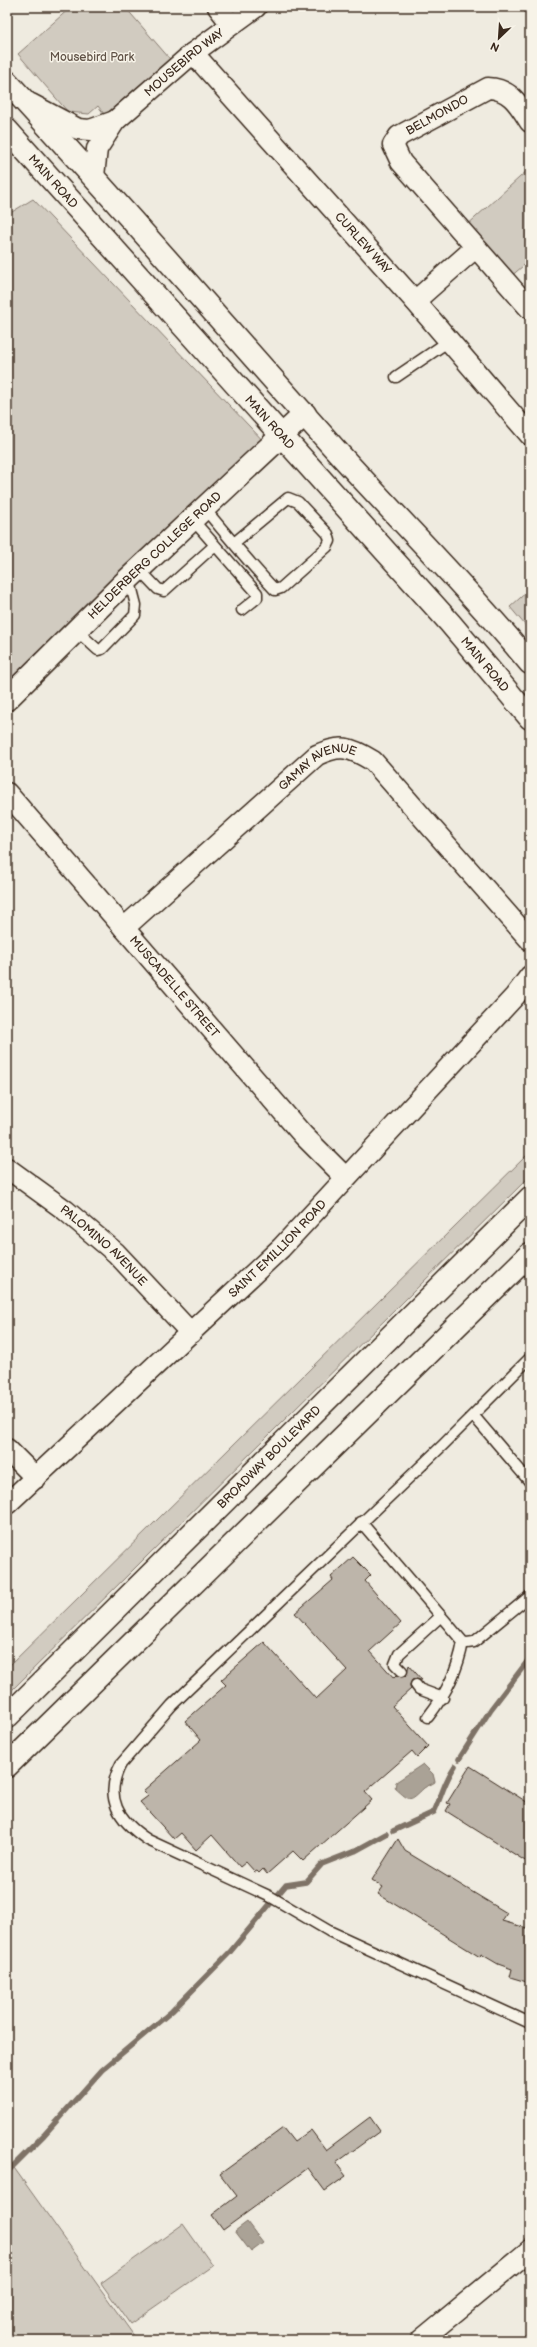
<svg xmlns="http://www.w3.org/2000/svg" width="537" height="2347" font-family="'Balsamiq Sans',sans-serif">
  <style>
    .green { fill: #d1cbc0; stroke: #867a6f }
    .water { fill: #aaa296; stroke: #7e7266 }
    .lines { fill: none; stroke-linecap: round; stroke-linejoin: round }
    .stream { stroke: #7e7266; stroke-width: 5.5 }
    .building { fill: #bdb5aa; stroke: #3b2a1e }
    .service-casing { stroke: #3b2a1e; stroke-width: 13 }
    .minor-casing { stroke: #3b2a1e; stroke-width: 23 }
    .tertiary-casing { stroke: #3b2a1e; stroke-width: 25 }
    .secondary-casing { stroke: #3b2a1e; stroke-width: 25 }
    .primary-casing { stroke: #3b2a1e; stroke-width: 25 }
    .service { stroke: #f7f3e8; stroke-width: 10 }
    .minor { stroke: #f7f3e8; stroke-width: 20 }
    .tertiary { stroke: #f7f3e8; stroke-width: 22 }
    .secondary { stroke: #f7f3e8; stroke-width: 22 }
    .primary { stroke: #f7f3e8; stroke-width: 22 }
    .labels { text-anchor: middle; stroke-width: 3; stroke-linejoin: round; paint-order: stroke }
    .park-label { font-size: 12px; fill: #605246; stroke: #f7f3e8 }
    .street-label { font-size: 12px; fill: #3b2a1e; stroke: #f7f3e8 }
  </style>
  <rect width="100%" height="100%" fill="#efebe0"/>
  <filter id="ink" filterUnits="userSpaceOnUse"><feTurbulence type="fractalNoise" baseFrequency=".025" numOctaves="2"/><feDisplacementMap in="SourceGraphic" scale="8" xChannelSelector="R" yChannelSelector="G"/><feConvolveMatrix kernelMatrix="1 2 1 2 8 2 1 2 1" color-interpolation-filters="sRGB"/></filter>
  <g filter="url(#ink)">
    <path class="green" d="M71,7h54l45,52 -65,56 -7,-9 -9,8 -21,-2 -50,-58z
      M530,168v92l-21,18 -44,-51z
      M33,199l236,248 -262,243v-475z
      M530,589v42l-20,-24z
      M530,1152v24l-523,519v-27z
      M7,2158l130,182h-130z
      M183,2224l30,42 -83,58 -29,-41z"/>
    <path class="water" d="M423,1764l10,10 2,8c-4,3 -7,3 -11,6 -15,14 -13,14 -29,0l1,-6z
      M247,2222l16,21 -12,9 -16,-21z"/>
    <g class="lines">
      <path class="stream" d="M459,1759l32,-50 39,-51
        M393,1831l41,-19c8,-17 10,-30 21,-46
        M7,2172l37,-37 58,-65 70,-59 58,-59 56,-67 20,-3 16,-18 33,-13 31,-17"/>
    </g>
    <path class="building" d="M353,1557l18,18 -6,6 36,42 -31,28 24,27 3,-3 4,2 5,-1 3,-11 13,15h-10l-2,5 1,4 -19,17 36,40 -11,11 -5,-6 -47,41 7,8 -69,61 -10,-10 -26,23 -4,-5 -4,4 -2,-2 -2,1 -9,-10 -6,5 -28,-32 -16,15 -15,-17 -7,6 -34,-37 8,-6 -5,-5 58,-51 -16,-19 41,-36 -5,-5 43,-38 52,57 31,-29 -52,-57 38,-33 -2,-3z
      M470,1766l60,38v60l-84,-53 4,-7 -3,-1z
      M398,1839l7,12 102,62 -5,8 28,8v54l-20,-6 2,-8 -14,-5 -17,-10 -1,3 -102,-63 5,-7 -11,-7z
      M370,2117l10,14 -44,32 10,13 -21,15 -17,-23 -85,62 -11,-15 25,-19 -17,-22 63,-46 11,14 17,-12 15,20z"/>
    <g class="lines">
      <defs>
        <path id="service" d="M396,377l53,-36
          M204,508c23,27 46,56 71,82l6,-2 46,-41 3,-6 -2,-7 -30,-32 -10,-4 -54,45
          M192,519l65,74v5l-15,12
          M139,569l19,20 6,2 51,-46
          M76,630l22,20 4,-1 33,-34 1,-10 -7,-27
          M530,1358l-87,87 -271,260 -51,59c-18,34 -2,57 27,76l123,57 58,34 201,92
          M473,1415l57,67
          M361,1522l102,120 4,1 7,-1 56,-46
          M402,1671l-7,-7 4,-10 42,-38
          M416,1685l3,4 24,9
          M428,1717c18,-23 30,-46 35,-75"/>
        <g id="minor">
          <path d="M218,7l13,17"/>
          <path id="s1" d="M193,53l222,248 115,134"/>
          <path d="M31,104l47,25 12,1 25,-9"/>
          <path d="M530,122c-11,-17 -19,-33 -42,-34l-89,48 -6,9 8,17 129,147"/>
          <path id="s2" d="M94,176l3,-27 18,-28 78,-68 63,-46"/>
          <path d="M415,301l60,-53"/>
          <path id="s3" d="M7,793l296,342 42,42"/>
          <path id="s4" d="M124,928l193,-173c24,-11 33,-8 56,6l157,179"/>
          <path id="s5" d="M7,1168l58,42 51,43 75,80"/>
          <path d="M7,1449l29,29"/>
          <path id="s6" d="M7,1504l274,-256 234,-252 15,-20"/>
          <path d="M421,2340l109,-90"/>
        </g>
        <g id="tertiary">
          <path id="s7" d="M7,699l116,-115 182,-170"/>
        </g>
        <g id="secondary">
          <path d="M7,82c111,120 218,244 327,366 65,72 134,140 196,215"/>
          <path id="s8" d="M7,130l443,493 80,95"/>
        </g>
        <g id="primary">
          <path id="s9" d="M7,1717l523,-519"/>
          <path d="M7,1766l523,-512"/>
        </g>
      </defs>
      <use href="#service" class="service-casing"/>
      <use href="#minor" class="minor-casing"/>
      <use href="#tertiary" class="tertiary-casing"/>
      <use href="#secondary" class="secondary-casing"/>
      <use href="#primary" class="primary-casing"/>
      <use href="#service" class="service"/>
      <use href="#minor" class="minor"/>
      <use href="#tertiary" class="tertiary"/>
      <use href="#secondary" class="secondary"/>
      <use href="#primary" class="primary"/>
    </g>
  </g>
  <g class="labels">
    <g class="park-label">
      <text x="92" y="61">Mousebird Park</text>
    </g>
    <g class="street-label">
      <text dy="4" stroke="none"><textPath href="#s2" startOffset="151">MOUSEBIRD WAY</textPath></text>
      <text transform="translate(437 115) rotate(-29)" y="4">BELMONDO</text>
      <text dy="4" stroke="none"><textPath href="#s8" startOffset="69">MAIN ROAD</textPath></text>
      <text dy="4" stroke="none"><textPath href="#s1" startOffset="255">CURLEW WAY</textPath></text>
      <text dy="4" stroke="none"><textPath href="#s8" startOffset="393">MAIN ROAD</textPath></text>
      <text dy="4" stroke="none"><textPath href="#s7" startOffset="206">HELDERBERG COLLEGE ROAD</textPath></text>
      <text dy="4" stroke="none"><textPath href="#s8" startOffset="717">MAIN ROAD</textPath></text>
      <text dy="4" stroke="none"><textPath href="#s4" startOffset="255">GAMAY AVENUE</textPath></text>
      <text dy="4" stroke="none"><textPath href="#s3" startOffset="256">MUSCADELLE STREET</textPath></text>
      <text dy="4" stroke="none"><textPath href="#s5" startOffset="124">PALOMINO AVENUE</textPath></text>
      <text dy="4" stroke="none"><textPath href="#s6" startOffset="372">SAINT EMILLION ROAD</textPath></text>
      <text dy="4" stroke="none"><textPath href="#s9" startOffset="369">BROADWAY BOULEVARD</textPath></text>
    </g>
  </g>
  <rect width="537" height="2347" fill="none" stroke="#f7f3e8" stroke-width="24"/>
  <rect x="12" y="12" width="513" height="2323" fill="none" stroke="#3b2a1e" stroke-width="1.5" filter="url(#ink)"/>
  <g transform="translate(499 38) rotate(205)" stroke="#f7f3e8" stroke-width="3" paint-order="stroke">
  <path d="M0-3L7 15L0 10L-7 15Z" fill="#3b2a1e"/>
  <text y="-6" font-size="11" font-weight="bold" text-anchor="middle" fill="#3b2a1e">N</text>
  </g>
</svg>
